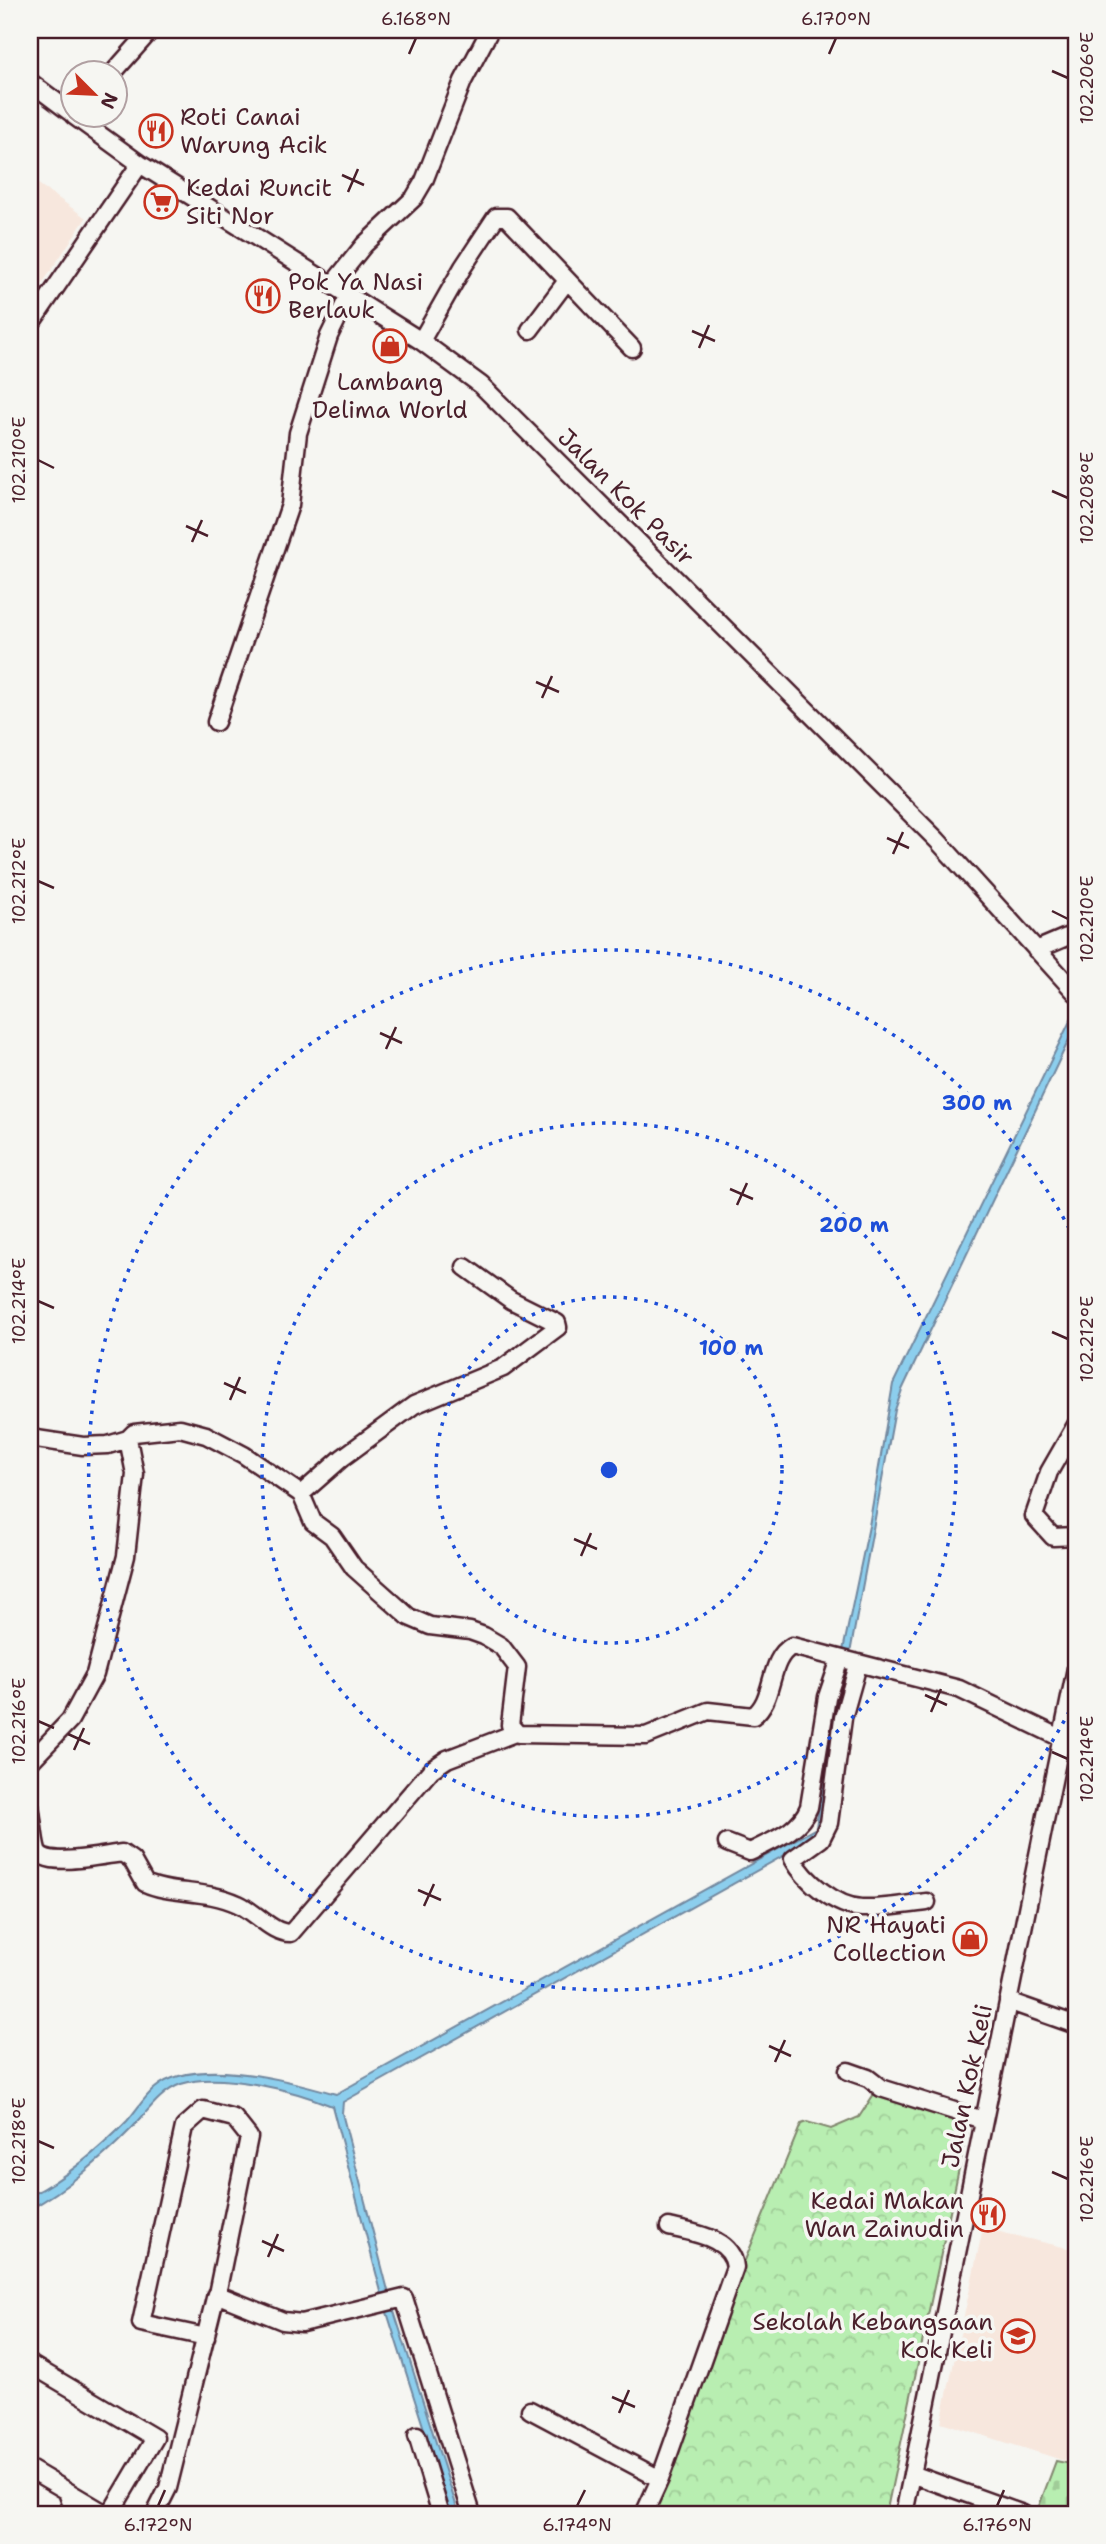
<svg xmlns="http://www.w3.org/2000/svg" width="1106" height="2544" font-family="'Shantell Sans',sans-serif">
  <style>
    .built { fill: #f7e7dd }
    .cemetery { fill: url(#cemetery-stones); stroke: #81866e; stroke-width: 2 }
    .park { fill: url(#park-crowns); stroke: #81866e; stroke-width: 2 }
    .water { fill: #8cceed; stroke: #72889f; stroke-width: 2 }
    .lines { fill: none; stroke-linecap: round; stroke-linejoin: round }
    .minor-casing { stroke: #4a1f2b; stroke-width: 21 }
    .minor { stroke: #f6f6f2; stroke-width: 16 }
    .ticks { fill: none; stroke: #4a1f2b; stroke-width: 2.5 }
    .ring { fill: none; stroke: #1d4ed8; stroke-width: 3.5; stroke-dasharray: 3.5 7 }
    .labels { text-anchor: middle; stroke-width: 7; stroke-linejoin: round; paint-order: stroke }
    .poi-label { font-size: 24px; fill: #4a1f2b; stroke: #f6f6f2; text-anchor: start }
    .street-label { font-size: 24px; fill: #4a1f2b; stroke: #f6f6f2 }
    .centre { fill: #1d4ed8; stroke: #f6f6f2; stroke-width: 3.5 }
    .ring-label { font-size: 21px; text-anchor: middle; font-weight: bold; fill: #1d4ed8; stroke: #f6f6f2; stroke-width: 7; stroke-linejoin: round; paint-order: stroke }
    .neatline { fill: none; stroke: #4a1f2b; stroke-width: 2.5 }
    .ticks-label { font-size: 18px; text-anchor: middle; fill: #4a1f2b }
  </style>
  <defs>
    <pattern id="cemetery-stones" width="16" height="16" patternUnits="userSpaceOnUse" patternTransform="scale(1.75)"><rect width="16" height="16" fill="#b8eeb1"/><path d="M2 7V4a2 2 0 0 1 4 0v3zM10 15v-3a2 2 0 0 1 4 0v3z" fill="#a0cc98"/></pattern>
    <pattern id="park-crowns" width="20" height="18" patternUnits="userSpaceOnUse" patternTransform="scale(1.75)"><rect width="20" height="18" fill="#b8eeb1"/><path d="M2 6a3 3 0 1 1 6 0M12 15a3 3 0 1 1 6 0" fill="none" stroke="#a0cc98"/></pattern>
  </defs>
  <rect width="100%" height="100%" fill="#f6f6f2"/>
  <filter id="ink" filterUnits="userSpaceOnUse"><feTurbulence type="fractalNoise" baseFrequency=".0143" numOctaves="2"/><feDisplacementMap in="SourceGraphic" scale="14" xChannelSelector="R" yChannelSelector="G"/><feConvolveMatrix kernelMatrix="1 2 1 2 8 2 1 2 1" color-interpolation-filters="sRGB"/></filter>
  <g filter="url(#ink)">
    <path class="built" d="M30,178l56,40 -56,84z
      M983,2228l93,22v179l-11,32 -124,-39z"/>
    <path class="cemetery" d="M1056,2461l20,4v49h-40z"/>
    <path class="park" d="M876,2091l93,30 -83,393h-236l29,-63 64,-186 58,-141 6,-2 24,7 28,-12z"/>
    <path class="water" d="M1076,1015v10l-174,365 -7,20 -49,265 -10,35 -12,111 -16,21 -465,260 -1,11 49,189 68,212h-8l-67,-211 -52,-197c-36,-15 -112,-35 -151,-22 -22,8 -35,30 -51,46 -28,29 -65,60 -100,79v-13c34,-17 70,-47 97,-75 9,-10 17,-24 28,-33 38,-33 137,-7 181,6l480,-266 15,-120 38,-182 24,-142 179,-367z"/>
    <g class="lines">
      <defs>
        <path id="minor" d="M112,74l39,-44
          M30,82l44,33
          M74,116l66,48 281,177 60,44 456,455 139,153
          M332,285l32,-40 50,-47 10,-17 39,-100 27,-51
          M30,325l110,-161
          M530,330l36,-48
          M421,341l42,-74 33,-50h11l125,131
          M216,722l74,-217 8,-72 31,-97 20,-41
          M1036,950l40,-17
          M1076,1425l-27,47 -15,44 19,21 23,-1
          M30,1438l53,8 25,-1 20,-6
          M301,1494l41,-36 72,-53 89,-37 55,-41 -1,-4 -46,-23 -46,-33
          M858,1665l-15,53 -14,105 -8,16 -28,20c12,22 43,48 69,49 21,1 44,-4 65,-6
          M30,1762l40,-42 25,-46 31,-118 9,-82 -7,-35 6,-6 46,-5 26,7 38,20 57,39 12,28 19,14 22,32 55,49 21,9 40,5 14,5 17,10 16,21 -7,58 8,9 128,2 62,-25 45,5c23,-17 14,-56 39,-70l167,43 104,50
          M30,1806c3,14 3,30 7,44 7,19 67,5 85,3l10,7 13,23c26,12 61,6 93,21 17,7 34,30 53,29l140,-163 16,-11 68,-26
          M727,1843l23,9c23,-12 49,-20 59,-45l18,-110 13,-38
          M1008,2001l68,24
          M848,2071l20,7 13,10 102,32
          M206,2337l-65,-14 43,-196 19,-17 31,8 15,19 -32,157
          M30,2364l125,74 -45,76
          M530,2410l130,69
          M417,2435l24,79
          M30,2469l76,45
          M912,2474l111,40
          M67,2492l8,22
          M155,2514l13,-26 48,-194 67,27 19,2 102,-25 68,216
          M644,2514l16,-35 75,-212c-3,-30 -43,-34 -66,-40
          M904,2514l172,-846"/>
      </defs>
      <use href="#minor" class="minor-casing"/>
      <use href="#minor" class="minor"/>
    </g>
  </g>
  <path class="ticks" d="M409,54l7,-16M829,54l7,-16M1052,71l16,7M342,175l22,10M348,192l10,-23M692,331l23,10M699,348l10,-23M38,460l16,8M1052,491l16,7M186,526l22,10M192,542l10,-22M536,682l23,10M542,698l10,-22M887,838l22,10M893,854l10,-22M38,881l16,7M1052,911l16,8M380,1033l22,10M386,1049l10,-22M730,1189l23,10M737,1205l10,-22M38,1301l16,7M1052,1332l16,7M224,1383l22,10M230,1400l10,-23M574,1539l23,10M581,1556l10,-23M925,1695l22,10M931,1712l10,-23M38,1721l16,7M68,1734l22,10M74,1750l10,-22M1052,1752l16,7M418,1890l23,10M424,1906l10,-22M769,2046l22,10M775,2062l10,-22M38,2141l16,7M1052,2172l16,7M262,2241l22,10M268,2257l10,-23M612,2397l23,10M619,2413l10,-23M158,2506l7,-16M577,2506l8,-16M997,2506l7,-16"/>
  <g class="ring">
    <circle cx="609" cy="1470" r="173"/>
    <circle cx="609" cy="1470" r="347"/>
    <path d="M1074 1702A520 520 0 1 1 1074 1238"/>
  </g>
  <defs>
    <symbol id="restaurant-ring" viewBox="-11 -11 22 22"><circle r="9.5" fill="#f6f6f2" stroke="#c8321e" stroke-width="1.5"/><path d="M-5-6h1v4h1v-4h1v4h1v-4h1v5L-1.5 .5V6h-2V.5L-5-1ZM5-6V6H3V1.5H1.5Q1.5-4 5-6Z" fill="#c8321e"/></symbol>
    <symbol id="supermarket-ring" viewBox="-11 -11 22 22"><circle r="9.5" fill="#f6f6f2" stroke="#c8321e" stroke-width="1.5"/><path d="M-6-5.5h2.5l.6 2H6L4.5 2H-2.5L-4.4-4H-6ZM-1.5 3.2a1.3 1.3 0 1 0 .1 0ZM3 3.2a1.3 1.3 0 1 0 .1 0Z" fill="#c8321e"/></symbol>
    <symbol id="shop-ring" viewBox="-11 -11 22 22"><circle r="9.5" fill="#f6f6f2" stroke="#c8321e" stroke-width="1.5"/><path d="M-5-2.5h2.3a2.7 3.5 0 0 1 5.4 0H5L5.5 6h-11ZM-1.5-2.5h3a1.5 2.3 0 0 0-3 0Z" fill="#c8321e"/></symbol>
    <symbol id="school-ring" viewBox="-11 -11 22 22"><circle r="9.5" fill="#f6f6f2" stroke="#c8321e" stroke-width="1.5"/><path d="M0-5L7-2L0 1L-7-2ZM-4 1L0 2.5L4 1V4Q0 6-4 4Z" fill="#c8321e"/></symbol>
  </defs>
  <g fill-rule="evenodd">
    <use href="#restaurant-ring" x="137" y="112" width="38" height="38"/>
    <use href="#supermarket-ring" x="142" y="183" width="38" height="38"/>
    <use href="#restaurant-ring" x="244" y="277" width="38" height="38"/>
    <use href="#shop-ring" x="371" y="327" width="38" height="38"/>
    <use href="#shop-ring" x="951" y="1920" width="38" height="38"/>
    <use href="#restaurant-ring" x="969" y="2196" width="38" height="38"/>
    <use href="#school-ring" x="999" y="2317" width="38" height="38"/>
  </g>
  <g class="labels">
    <g class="poi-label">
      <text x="180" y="125">Roti Canai<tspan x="180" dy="28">Warung Acik</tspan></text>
      <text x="186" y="196">Kedai Runcit<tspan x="186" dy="28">Siti Nor</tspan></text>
      <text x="288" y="290">Pok Ya Nasi<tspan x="288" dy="28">Berlauk</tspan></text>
      <text x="390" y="390" text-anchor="middle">Lambang<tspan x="390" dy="28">Delima World</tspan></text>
      <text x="946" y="1933" text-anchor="end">NR Hayati<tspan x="946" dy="28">Collection</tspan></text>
      <text x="964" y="2209" text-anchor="end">Kedai Makan<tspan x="964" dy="28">Wan Zainudin</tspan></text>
      <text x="993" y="2330" text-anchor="end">Sekolah Kebangsaan<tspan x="993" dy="28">Kok Keli</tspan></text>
    </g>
    <g class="street-label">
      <text transform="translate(626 497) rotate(45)" y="8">Jalan Kok Pasir</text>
      <text transform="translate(967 2086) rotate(-78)" y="8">Jalan Kok Keli</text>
    </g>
  </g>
  <circle cx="609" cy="1470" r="10" class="centre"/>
  <g class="ring-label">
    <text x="977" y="1110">300 m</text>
    <text x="854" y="1232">200 m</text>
    <text x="731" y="1355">100 m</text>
  </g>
  <rect width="1106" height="2544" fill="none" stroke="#f6f6f2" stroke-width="77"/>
  <g transform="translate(94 94) rotate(114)"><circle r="33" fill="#f6f6f2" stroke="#b1a0a2" stroke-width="2"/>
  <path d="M0-5L12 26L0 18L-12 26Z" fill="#c8321e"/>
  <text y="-10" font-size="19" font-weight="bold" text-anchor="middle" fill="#4a1f2b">N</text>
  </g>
  <rect x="38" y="38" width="1030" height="2468" class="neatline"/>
  <g class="ticks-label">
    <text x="416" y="25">6.168°N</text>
    <text x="836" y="25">6.170°N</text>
    <text transform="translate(1087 78) rotate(-90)" y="6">102.206°E</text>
    <text transform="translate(19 460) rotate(-90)" y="6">102.210°E</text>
    <text transform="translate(1087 498) rotate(-90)" y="6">102.208°E</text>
    <text transform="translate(19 881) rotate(-90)" y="6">102.212°E</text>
    <text transform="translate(1087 919) rotate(-90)" y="6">102.210°E</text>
    <text transform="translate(19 1301) rotate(-90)" y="6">102.214°E</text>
    <text transform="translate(1087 1339) rotate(-90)" y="6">102.212°E</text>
    <text transform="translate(19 1721) rotate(-90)" y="6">102.216°E</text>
    <text transform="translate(1087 1759) rotate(-90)" y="6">102.214°E</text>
    <text transform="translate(19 2141) rotate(-90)" y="6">102.218°E</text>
    <text transform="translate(1087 2179) rotate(-90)" y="6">102.216°E</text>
    <text x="158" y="2531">6.172°N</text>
    <text x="577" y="2531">6.174°N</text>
    <text x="997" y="2531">6.176°N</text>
  </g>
</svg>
